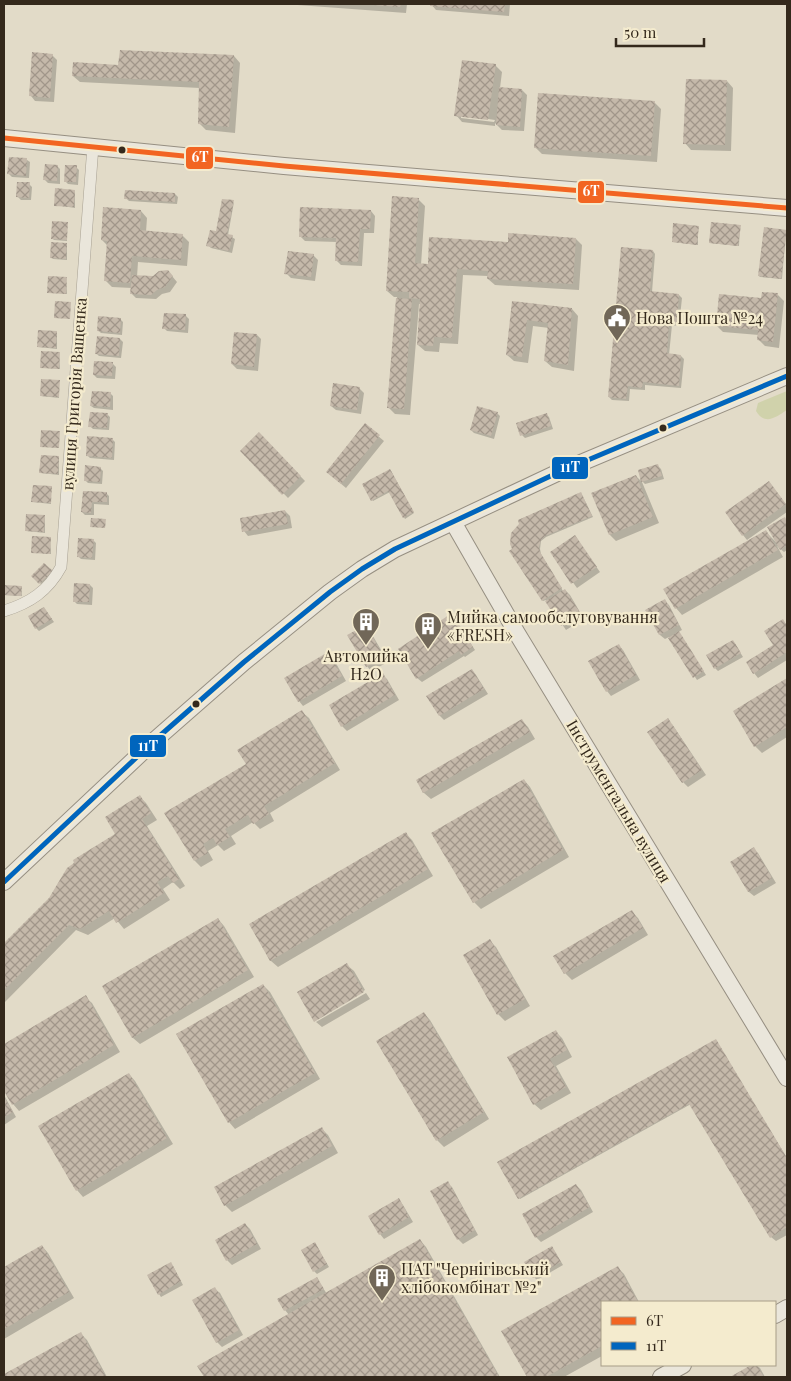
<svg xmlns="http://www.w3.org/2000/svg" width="791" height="1381" font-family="'Playfair Display',serif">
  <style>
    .green { fill: #d0d2ab }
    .shadow { fill: #0003; fill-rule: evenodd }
    .building { fill: url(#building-cross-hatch) }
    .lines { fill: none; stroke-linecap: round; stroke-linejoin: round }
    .street-casing { stroke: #a7a092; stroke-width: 12 }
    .secondary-casing { stroke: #968f82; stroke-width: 18 }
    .street { stroke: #eae6db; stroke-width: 11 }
    .secondary { stroke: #eae6db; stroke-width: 16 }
    .bus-1-casing { stroke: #f4ebce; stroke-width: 9 }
    .bus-2-casing { stroke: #f4ebce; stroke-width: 9 }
    .bus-1 { stroke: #f26522; stroke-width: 5 }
    .bus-2 { stroke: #0065bd; stroke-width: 5 }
    .bus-dot { fill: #34291c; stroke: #f4ebce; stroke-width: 2 }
    .labels { text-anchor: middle; stroke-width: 4.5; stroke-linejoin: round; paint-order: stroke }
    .poi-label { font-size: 16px; fill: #34291c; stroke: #f4ebce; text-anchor: start }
    .street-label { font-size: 16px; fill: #34291c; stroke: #f4ebce }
    .line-badge { stroke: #f4ebce; stroke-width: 2 }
    .badge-label { font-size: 14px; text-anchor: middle; font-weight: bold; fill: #fff }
  </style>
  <defs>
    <pattern id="building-cross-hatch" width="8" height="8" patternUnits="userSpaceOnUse" patternTransform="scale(1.25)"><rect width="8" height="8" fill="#c5b9aa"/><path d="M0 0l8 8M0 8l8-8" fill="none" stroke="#a1968a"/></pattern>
  </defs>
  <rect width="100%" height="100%" fill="#e2dbc8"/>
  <path class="green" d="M787,391v19c-11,7 -22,16 -31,1l2,-8z"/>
  <path class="shadow" d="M284,4h123l-1,9z
    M431,4h79l-1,12 -73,-6z
    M52,55l5,5 -3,42 -19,-1 -4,-5z
    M234,56l6,7 -5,70 -29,-3 -7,-7 1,-35 -120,-6 -7,-6 46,-10z
    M495,65l7,7 -2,16 22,2 5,5 -3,36 -22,-1 -7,-7v3l-33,-4 -6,-7zM461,115l34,5 -1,2 -33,-4z
    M727,81l6,7 -2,63 -40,-1 -6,-7z
    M654,102l7,7 -4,53 -115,-8 -7,-7z
    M27,160l3,2 -1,16 -17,-1 -3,-3z
    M57,166l3,3v15l-12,-1 -3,-3z
    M76,167l3,3 -1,15 -10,-1 -3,-3z
    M29,184l3,3 -1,13h-10l-3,-3z
    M75,191v17l-19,-3z
    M175,194l3,3 -1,7 -48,-3 -3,-3z
    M418,199l7,7 -4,59h8l80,-21 67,-5 6,6 -3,45 -84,-5 -7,-6v-3l-25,-1 -5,69 -18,-1 -1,9 -14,-1 -7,-6 3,-41h-2l-9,111 -15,-1 -7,-7 9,-110h-3l-7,-6z
    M234,202l-6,33 7,4 -3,14 -21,-5 -3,-3 12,-11z
    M141,211l6,7 -1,14 36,3 7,7 -2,24 -49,-4 -1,15 35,-1 5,6 -7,10 -8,2 -6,5 -20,-1 -5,-5 1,-5 -20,-1 -7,-7 3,-34 -6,-6z
    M371,211l4,5 -1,17h-10l-2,33 -21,-1 -5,-5 1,-18 -32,-1 -5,-5z
    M67,223v18l-13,-1 -1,-1z
    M740,226l-1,20 -29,-3z
    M698,227v18l-25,-3z
    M786,231l-4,48 -22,-2 -1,-1z
    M67,244v16l-14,-1 -1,-1z
    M653,251l2,3 -3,38 27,3 3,3 -3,28 -7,-1 -3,30 12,1 3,3 -3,29 -36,-3v5l-15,-1 -1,12 -17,-1 -3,-3z
    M313,255l5,5 -3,21 -24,-3 -5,-5z
    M66,278l1,16 -19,-2z
    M777,294l7,7 -5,47 -14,-2 -6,-6v-5l-36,-3 -6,-6 45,-27z
    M513,302l59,7 6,7 -4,55 -22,-4 -7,-6 4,-33 -16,-2 -5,37 -14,-2 -7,-6z
    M186,316l3,3 -1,14 -21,-2 -3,-3z
    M120,319l3,3 -1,13 -21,-2 -3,-3z
    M57,333v16l-19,-2z
    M257,335l4,4 -3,32 -21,-2 -5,-5z
    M120,339l3,3 -2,16 -22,-2 -3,-3z
    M59,353l1,16 -19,-2z
    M113,364l3,3 -1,12 -18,-1 -3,-3z
    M59,382v16l-18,-2z
    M359,388l5,5 -3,21 -25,-4 -5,-4z
    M110,393l3,3v14l-19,-2 -3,-2z
    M497,413l3,3 -6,23 -20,-6 -3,-3z
    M107,414l3,3 -1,13 -16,-1 -3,-3z
    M546,414l3,3 4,12 -28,9 -3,-3z
    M365,425l19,16 -38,47 -19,-16z
    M59,432v16l-18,-2z
    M259,434l46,47 -17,17 -46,-47z
    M112,439l3,3 -1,18 -24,-2 -3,-3z
    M59,457v18l-18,-2z
    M658,466l3,3 3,10 -19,5 -3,-3z
    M100,468l3,3 -1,13 -14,-1 -3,-3z
    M391,471l23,42 -9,6 -15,-27 -17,9 -1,-1z
    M636,476l6,6 17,41 -43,18 -6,-6 -17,-41z
    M769,482l18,24v6l-40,28 -4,-5z
    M51,488v16l-18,-2z
    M84,492l22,1 3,3v9l-15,-1v11h-9l-3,-3z
    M581,493l12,24 -47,20 -5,4 -1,8 1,5 22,37 2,-1 5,5 14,24 -18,11 -20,-30 -3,1 -30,-51 7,-25z
    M285,511l5,5 2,12 -44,8 -4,-5z
    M45,517v16l-18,-2z
    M784,518l3,3v29l-3,2 -7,-6 6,11 -101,58 -6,-7 90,-76 10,10z
    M575,537l25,35 -23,16 -26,-36z
    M50,538l1,16 -19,-2z
    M93,540l3,3 -1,17 -14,-1 -3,-3z
    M53,573l-12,11 -8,-8z
    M90,585l3,3 -1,17 -15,-1 -3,-3z
    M4,586l17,1 1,9 -18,-1z
    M664,601l5,4 13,25 -4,2 28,43 -9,5 -28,-43 -4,2 -5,-4 -13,-25z
    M44,608l10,14 -15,9 -3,-3z
    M452,615l23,35 -10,7 -1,-1 -42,26 -5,-4z
    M783,621l4,4v35l-29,18 -4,-5 20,-27z
    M366,626l4,5 18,31 -17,9 -4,-5z
    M735,644l8,13 -25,14 -3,-3z
    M618,645l5,5 17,30 -29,16 -4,-5z
    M328,653l5,5 13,23 -43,25 -4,-5z
    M472,670l4,5 12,19 -44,26 -4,-4 -12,-20z
    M382,675l5,4 12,21 -52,31 -5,-5z
    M787,680v57l-25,16 -7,-7 -21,-35z
    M302,712l7,6 31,52 -70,43 4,8 -14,8 -7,-7 -22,14 5,8 -12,7 -6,-6 -10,6 5,9 -12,7 -6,-6 -29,-47 81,-50z
    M522,721l6,6 7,12 -104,60 -7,-6 -7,-13z
    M672,724l34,51 -18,12 -5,-5z
    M524,780l6,7 39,70 -88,52 -7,-7z
    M140,797l6,6 11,17 -10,6 38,60 -5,3 -7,-7 -10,7 7,11 -46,29 -9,-11 -27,17 -12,-5 -72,73v-58l113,-111z
    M406,834l6,6 21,36 -155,91 -7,-6 -21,-36z
    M753,849l5,4 18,30 -22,13 -5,-4 -18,-30z
    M632,912l6,6 10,17 -76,45 -7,-7 -10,-17z
    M218,919l6,7 30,51 -114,67 -7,-6 -30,-52z
    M490,941l6,6 34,59 -25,15 -7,-7z
    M347,965l7,6 11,19 -50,30z
    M263,985l7,7 50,87 -85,50 -6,-7z
    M366,993l4,6 -48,28 -6,-5z
    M85,997l7,6 28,49 -101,59 -6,-7 -9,-15v-44z
    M424,1013l6,7 59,99 -45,28 -7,-7z
    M556,1032l6,6 10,19 -16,9 15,27 -30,17 -7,-6z
    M715,1040l72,118v77l-11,6 -5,-4 -80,-133 -171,95 -1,-1z
    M129,1074l6,7 38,63 -90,53 -6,-7z
    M4,1095l12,22 -12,8z
    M322,1129l6,6 10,18 -106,59 -7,-7 -9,-17z
    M447,1183l5,4 26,48 -15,9 -5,-5z
    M576,1185l5,5 12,22 -52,30 -5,-5z
    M399,1200l4,5 10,17 -29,17 -4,-5z
    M245,1224l5,5 11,20 -29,16 -5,-5z
    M420,1240l6,7 74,130h-295l-6,-11 90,-51 -4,-5 32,-31 10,15z
    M315,1244l14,23 -12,7 -3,-3z
    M42,1246l6,7 26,45 -70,41v-71z
    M552,1247l11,18 -26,15 -3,-3z
    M173,1266l10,19 -22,12 -2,-3z
    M618,1268l6,6 15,28h-37v54l-38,21h-36l-25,-45z
    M215,1289l5,4 23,42 -21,12 -5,-5z
    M80,1333l7,7 20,37h-103z
    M753,1365h3l4,3 5,9h-33z"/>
  <path class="building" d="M373,4h28l-1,3 -27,-2z
    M430,4h75l-1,8 -74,-6z
    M120,50l114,5 -5,72 -31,-3 1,-42 -127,-6 1,-14 45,3z
    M32,52l21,2 -3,44 -21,-2z
    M462,60l34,4 -8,56 -34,-4z
    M686,79l41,1 -2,65 -42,-1z
    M499,87l23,2 -2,38 -24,-2z
    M538,93l117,8 -4,55 -117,-8z
    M9,157l18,1 -1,18 -19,-2z
    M45,164l13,1 -1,16 -14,-1z
    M65,165h12l-1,17h-12z
    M17,182h13l-1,16 -13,-1z
    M55,188l20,2 -1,17 -20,-1z
    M125,190l50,3v9l-51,-3z
    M392,196l27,2 -4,65 13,1 1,-27 79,5v-9l68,5 -3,46 -86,-5 1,-8 -31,-2 -5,69 -18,-1 -1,9 -16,-1 3,-46 -11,-1v-6l-23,-1z
    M222,199l12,1 -7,34 6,1 -4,16 -23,-5 4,-16 6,1z
    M103,207l38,3 -1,20 43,4 -2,26 -49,-4 -2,27 -26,-2 3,-40 -6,-1z
    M300,207l71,3 -1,19h-10l-2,33 -23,-1 1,-23 -37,-1z
    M52,221l16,1 -1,18 -16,-1z
    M711,222l30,3 -3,21 -29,-3z
    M673,223l26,3 -2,19 -25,-3z
    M764,227l23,3 -6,49 -23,-3z
    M51,242l16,1 -1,16 -16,-1z
    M621,247l32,3 -3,41 29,3 -2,29h-8l-2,30 14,2 -2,31 -36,-4 -1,6 -14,-2 -2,13 -18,-2z
    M288,251l26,3 -3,23 -27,-3z
    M168,270l5,6 -8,11 -8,3 -6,5 -21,-1 2,-19 21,1 6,-5z
    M48,276l19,1 -1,17 -19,-1z
    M762,292l16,1 -5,49 -16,-2 1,-10 -42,-4 3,-32 42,4z
    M396,298l16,1 -8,110 -17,-1z
    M55,301l16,1 -1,17 -16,-1z
    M512,301l60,7 -4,57 -24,-4 4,-38 -21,-3 -5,37 -16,-2z
    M164,313l22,1 -1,16 -23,-1z
    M98,316l23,2 -1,15 -23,-2z
    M38,330l19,1 -1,17 -19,-1z
    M234,332l23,2 -3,33 -23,-3z
    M97,336l23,2 -1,18 -24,-2z
    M41,351l19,1 -1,17 -19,-1z
    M94,361l19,1 -1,14 -19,-1z
    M41,379l19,1 -1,17 -19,-1z
    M333,383l27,4 -3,23 -27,-4z
    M92,391l19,1 -1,15 -20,-1z
    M477,406l21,6 -7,24 -21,-6z
    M90,412l18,1 -1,15 -19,-1z
    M547,413l4,13 -31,10 -4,-13z
    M365,423l15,12 -39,49 -15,-12z
    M41,430l19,1 -1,17 -19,-1z
    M259,432l42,44 -19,19 -42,-44z
    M87,436l26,2 -1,20 -26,-2z
    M41,455l18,1 -1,18 -19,-1z
    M658,464l4,12 -21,6 -3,-12z
    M85,465l16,2 -1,15 -16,-1z
    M390,469l24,43 -11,6 -15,-27 -17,10 -9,-17z
    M636,475l17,42 -44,18 -18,-42z
    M769,481l17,23 -44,32 -17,-24z
    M33,485l19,1 -1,17 -20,-1z
    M83,491l24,1v10h-15l-1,11 -10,-1z
    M581,492l11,24 -47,20 -4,4 -2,7 1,5 22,36 -20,13 -33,-50 3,-2 -2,-5 1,-11 8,-9 -1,-4z
    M285,510l3,14 -46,8 -2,-14z
    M26,514l19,1 -1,17 -19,-1z
    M785,517l2,4v24l-7,5 -13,-23z
    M91,518l15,1 -1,9 -15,-1z
    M766,530l12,20 -103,59 -12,-20z
    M575,535l22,32 -26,17 -21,-32z
    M32,536l19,1 -1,17 -19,-1z
    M78,538l16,1 -2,19 -15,-1z
    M44,563l9,8 -14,13 -8,-8z
    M74,583l16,1 -1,18h-16z
    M4,585l18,1 -1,10 -17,-1z
    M565,589l16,25 -20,12 -16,-25z
    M665,599l14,26 -20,10 -14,-25z
    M44,607l8,12 -17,10 -7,-13z
    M452,613l21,34 -12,8 -2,-4 -43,28 -18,-30z
    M783,619l4,7v26l-34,22 -7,-12 27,-17 -9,-14z
    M366,625l18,32 -18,10 -19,-32z
    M679,631l25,40 -11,7 -25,-40z
    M733,640l8,13 -27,16 -8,-14z
    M619,644l17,31 -30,17 -18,-31z
    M328,652l14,24 -44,26 -14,-24z
    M472,669l12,20 -45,27 -13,-20z
    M383,673l12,22 -54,32 -12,-22z
    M787,678v49l-33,20 -21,-36z
    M302,710l33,53 -71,43 5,8 -16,10 -5,-9 -23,14 5,8 -13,8 -4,-7 -10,6 5,9 -14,8 -30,-48 82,-49 -9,-14z
    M668,718l34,52 -20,13 -35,-51z
    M522,719l8,13 -107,61 -7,-13z
    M524,779l39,71 -90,53 -42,-70z
    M140,795l11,18 -9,6 37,60 -6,4 -5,-7 -11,6 7,11 -48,30 -7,-12 -29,18 -11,-4 -65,65v-47l45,-45 18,-30 7,-5 -1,-3 42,-26 -10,-17z
    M406,832l22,37 -158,92 -21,-37z
    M754,847l18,31 -24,14 -18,-30z
    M632,910l11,18 -79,46 -11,-18z
    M218,918l30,52 -116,68 -30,-52z
    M490,939l35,60 -28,16 -34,-60z
    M347,963l17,29 -50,30 -17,-30z
    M263,984l52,89 -87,50 -52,-89z
    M86,995l28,50 -102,60 -8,-14v-47z
    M424,1012l60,100 -48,29 -60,-100z
    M556,1030l11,20 -17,9 16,28 -33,18 -26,-48z
    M716,1039l71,119v69l-17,11 -81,-134 -171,95 -21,-37z
    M129,1073l38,65 -91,53 -38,-65z
    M4,1097l9,15 -9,5z
    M322,1127l10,19 -108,60 -10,-19z
    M448,1181l27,49 -18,10 -27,-49z
    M576,1184l14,23 -55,31 -13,-24z
    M399,1198l10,19 -30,18 -11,-19z
    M245,1223l12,21 -31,17 -11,-21z
    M420,1239l79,138h-295l-7,-11z
    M315,1242l12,22 -14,8 -12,-22z
    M42,1245l27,47 -65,37v-62z
    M552,1246l9,16 -28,16 -9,-16z
    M171,1262l10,19 -23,14 -11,-20z
    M618,1266l20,36h-36v44l-56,31h-19l-26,-46z
    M317,1277l7,12 -40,22 -7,-12z
    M215,1287l24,43 -23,13 -24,-43z
    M81,1332l25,45h-102v-3z
    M751,1365h6l6,11 -2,1h-31z"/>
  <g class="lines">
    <defs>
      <path id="street" d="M4,611c26,-8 44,-20 57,-44l32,-421"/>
      <path id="secondary" d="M4,138l280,28 503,42
        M453,522l65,113 269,443
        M4,882l151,-142 89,-78 86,-70 32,-23 33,-20 162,-76 230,-97
        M775,1315l12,-7
        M661,1377l22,-12"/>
    </defs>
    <use href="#street" class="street-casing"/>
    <use href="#secondary" class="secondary-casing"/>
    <use href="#street" class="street"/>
    <use href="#secondary" class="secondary"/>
    <defs>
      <path id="bus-1" d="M4,138l280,28 503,42"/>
      <path id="bus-2" d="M4,882l151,-142 89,-78 86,-70 32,-23 33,-20 162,-76 230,-97"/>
    </defs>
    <use href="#bus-1" class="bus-1-casing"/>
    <use href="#bus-2" class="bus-2-casing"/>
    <use href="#bus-1" class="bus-1"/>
    <use href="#bus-2" class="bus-2"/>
  </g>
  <defs>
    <symbol id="civic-pin" viewBox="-11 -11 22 30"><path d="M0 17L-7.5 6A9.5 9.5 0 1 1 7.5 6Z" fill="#716758" stroke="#f4ebce"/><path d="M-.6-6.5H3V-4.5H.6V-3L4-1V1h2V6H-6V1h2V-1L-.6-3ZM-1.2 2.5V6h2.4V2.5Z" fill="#fff"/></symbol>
    <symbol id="building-pin" viewBox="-11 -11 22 30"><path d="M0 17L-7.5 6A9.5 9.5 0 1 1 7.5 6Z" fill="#716758" stroke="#f4ebce"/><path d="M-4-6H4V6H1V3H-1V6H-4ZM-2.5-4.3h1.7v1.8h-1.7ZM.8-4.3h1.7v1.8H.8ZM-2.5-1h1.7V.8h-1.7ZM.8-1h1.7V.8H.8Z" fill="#fff"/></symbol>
  </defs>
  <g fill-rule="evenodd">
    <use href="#civic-pin" x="601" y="302" width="32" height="43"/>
    <use href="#building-pin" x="350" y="606" width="32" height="43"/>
    <use href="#building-pin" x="412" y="610" width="32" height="43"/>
    <use href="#building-pin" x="366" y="1262" width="32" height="43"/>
  </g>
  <g class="bus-dot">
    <circle cx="122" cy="150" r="4.5"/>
    <circle cx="663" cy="428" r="4.5"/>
    <circle cx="196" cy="704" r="4.5"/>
  </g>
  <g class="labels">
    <g class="poi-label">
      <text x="636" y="324">Нова Пошта №24</text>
      <text x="447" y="623">Мийка самообслуговування<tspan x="447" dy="18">«FRESH»</tspan></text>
      <text x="366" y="662" text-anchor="middle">Автомийка<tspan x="366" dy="18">H2O</tspan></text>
      <text x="401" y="1275">ПАТ "Чернігівський<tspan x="401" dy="18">хлібокомбінат №2"</tspan></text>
    </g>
    <g class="street-label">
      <text transform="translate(74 394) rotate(-86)" y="6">вулиця Григорія Ващенка</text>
      <text transform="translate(619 801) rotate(59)" y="6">Інструментальна вулиця</text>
    </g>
  </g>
  <g class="line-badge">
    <rect x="185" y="146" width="29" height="24" rx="5" fill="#f26522"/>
    <rect x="577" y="180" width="28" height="24" rx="5" fill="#f26522"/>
    <rect x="551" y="456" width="38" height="24" rx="5" fill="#0065bd"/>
    <rect x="129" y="734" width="38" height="24" rx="5" fill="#0065bd"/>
  </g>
  <g class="badge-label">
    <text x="200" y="162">6Т</text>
    <text x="591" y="196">6Т</text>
    <text x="570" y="472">11Т</text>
    <text x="148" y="751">11Т</text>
  </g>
  <rect width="791" height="1381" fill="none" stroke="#34291c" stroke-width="10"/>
  <rect x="601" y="1301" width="175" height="65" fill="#f4ebce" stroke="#a79d87"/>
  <rect x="611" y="1317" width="25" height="8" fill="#f26522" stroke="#a79d87"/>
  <text x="646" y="1326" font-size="15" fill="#34291c">6Т</text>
  <rect x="611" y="1342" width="25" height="8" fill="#0065bd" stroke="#a79d87"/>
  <text x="646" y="1351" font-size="15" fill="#34291c">11Т</text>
  <path d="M616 38v8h88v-8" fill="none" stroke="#34291c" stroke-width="2.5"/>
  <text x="624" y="38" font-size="15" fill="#34291c" stroke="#f4ebce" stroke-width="4" paint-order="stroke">50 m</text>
</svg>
